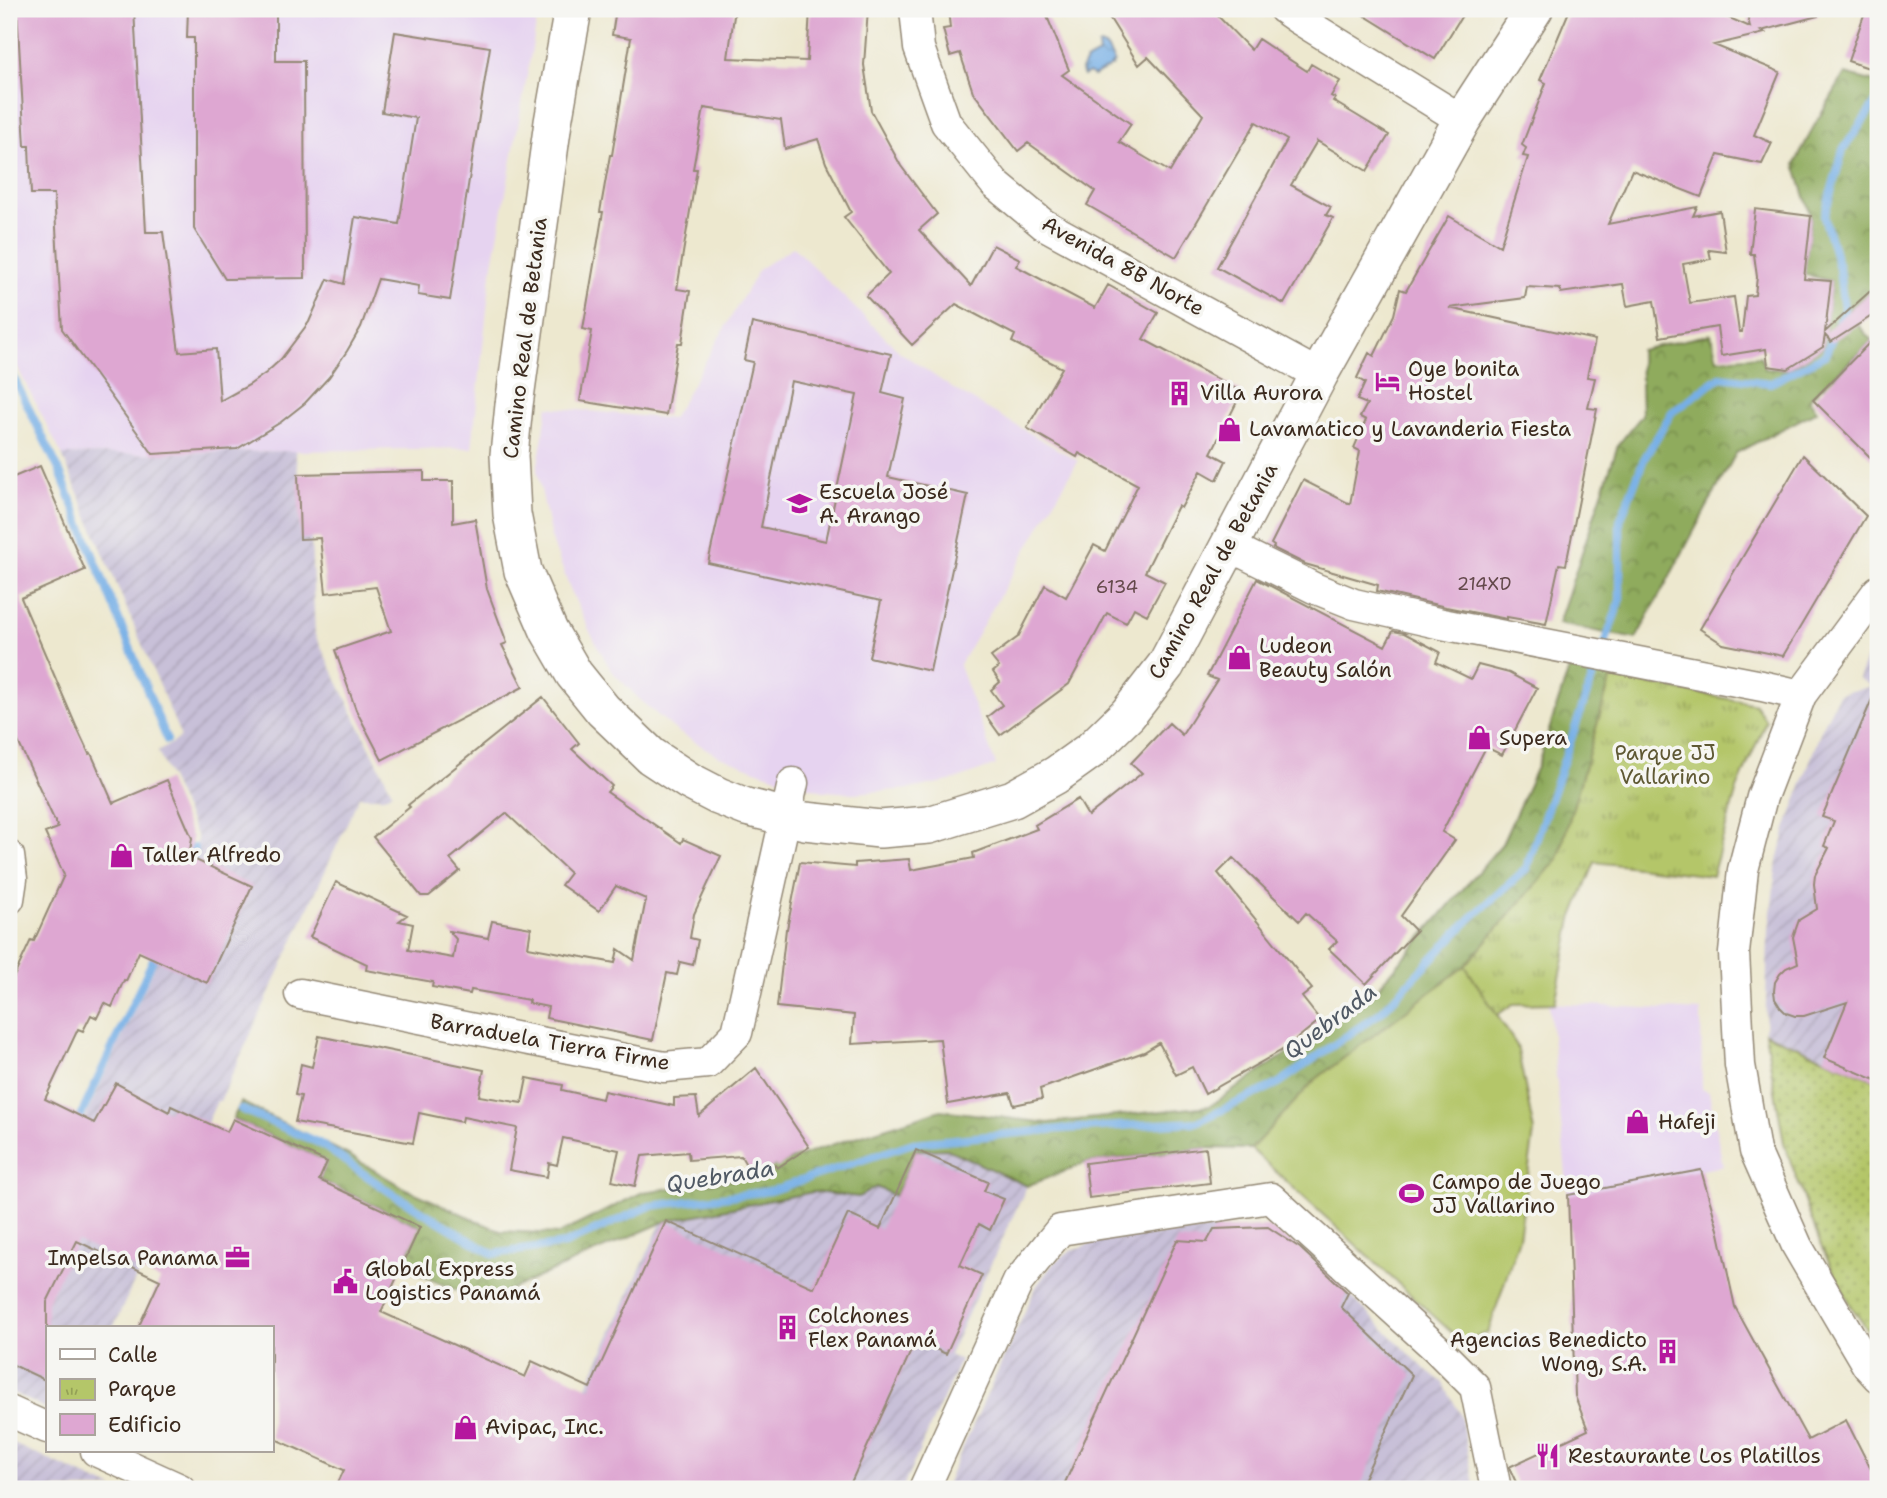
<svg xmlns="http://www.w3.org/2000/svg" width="1887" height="1498" font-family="'Shantell Sans',sans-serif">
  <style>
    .built { fill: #e6d3f0 }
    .industrial { fill: url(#industrial-furrows) }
    .grass { fill: url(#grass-dots); stroke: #787844; stroke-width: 2 }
    .forest { fill: url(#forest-crowns); stroke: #656a3e; stroke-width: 2 }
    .park { fill: url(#park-tufts); stroke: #787844; stroke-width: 2 }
    .pitch { fill: #b4c669; stroke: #787844; stroke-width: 2 }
    .water { fill: url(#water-ripples); stroke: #586c82; stroke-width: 2 }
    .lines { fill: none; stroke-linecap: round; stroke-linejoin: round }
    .stream { stroke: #76afe6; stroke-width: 8 }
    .building { fill: #dea7d2; fill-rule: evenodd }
    .minor-casing { stroke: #948976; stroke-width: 33 }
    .tertiary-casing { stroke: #948976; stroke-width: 40 }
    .minor { stroke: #fff; stroke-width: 30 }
    .tertiary { stroke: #fff; stroke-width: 37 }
    .labels { text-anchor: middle; stroke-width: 7; stroke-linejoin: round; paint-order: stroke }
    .number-label { font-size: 18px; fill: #64494b }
    .street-label { font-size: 21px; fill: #3b2a1e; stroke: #f6f6f2 }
    .poi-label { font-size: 21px; fill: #3b2a1e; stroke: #f6f6f2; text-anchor: start }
    .park-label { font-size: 21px; fill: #5f5934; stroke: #f6f6f2 }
    .water-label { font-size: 23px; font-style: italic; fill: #505964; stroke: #f6f6f2 }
  </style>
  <defs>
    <pattern id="industrial-furrows" width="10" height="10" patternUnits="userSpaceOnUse" patternTransform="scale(1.75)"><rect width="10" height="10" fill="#c8c0d8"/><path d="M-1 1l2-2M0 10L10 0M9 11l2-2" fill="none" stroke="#ada5b9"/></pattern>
    <pattern id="grass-dots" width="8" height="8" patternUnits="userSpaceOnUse" patternTransform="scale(1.75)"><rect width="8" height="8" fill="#b4c669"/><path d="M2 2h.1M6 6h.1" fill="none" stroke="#94a156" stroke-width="1.8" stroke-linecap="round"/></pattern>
    <pattern id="forest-crowns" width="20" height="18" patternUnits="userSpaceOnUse" patternTransform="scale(1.75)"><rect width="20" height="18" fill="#8fab5d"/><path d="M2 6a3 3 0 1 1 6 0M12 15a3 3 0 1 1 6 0" fill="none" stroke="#768b4c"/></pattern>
    <pattern id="park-tufts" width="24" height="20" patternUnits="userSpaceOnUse" patternTransform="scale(1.75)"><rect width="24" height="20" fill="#b4c669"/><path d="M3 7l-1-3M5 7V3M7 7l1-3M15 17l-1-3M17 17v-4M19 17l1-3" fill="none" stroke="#94a156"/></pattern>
    <pattern id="water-ripples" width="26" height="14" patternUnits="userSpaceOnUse" patternTransform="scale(1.75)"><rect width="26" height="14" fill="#76afe6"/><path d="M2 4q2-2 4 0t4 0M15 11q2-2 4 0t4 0" fill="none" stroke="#628fba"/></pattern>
  </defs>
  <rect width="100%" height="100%" fill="#f6f6f2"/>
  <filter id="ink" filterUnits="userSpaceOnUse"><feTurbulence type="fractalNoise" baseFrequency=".0143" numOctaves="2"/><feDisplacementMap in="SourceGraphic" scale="14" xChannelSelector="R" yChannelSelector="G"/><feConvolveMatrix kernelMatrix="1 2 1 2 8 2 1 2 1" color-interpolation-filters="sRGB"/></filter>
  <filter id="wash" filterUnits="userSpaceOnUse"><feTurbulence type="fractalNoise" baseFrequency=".00686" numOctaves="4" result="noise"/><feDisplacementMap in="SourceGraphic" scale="28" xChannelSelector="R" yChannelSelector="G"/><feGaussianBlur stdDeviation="1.57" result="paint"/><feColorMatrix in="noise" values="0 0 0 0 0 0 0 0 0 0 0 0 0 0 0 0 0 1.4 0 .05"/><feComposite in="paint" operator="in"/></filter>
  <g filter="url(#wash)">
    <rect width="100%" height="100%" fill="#ede8cf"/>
    <path class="built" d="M9,9h530l-49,272 -18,167 -410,7 -53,-104z
      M793,247l107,105 55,38 123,71 -119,205 37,99 -41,15 -45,9 -57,4 -30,-2 -62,-19 -44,-17 -39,-23 -36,-30 -31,-32 -21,-38 -20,-43 -19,-51 -14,-68 11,-63 124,12 87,-150z
      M1549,1003l152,8 1,78 7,3 14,74 -155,29z"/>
    <path class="industrial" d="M295,451l3,23 2,64h11l4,97 77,157 -8,5h-25l-139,304h-3l-104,227h-66v81l-38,-18v-107l187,-408 1,-39 -39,-85 23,-15 -119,-282z
      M1874,639l4,2v440l-113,-48 3,-95 8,-69 9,-37 36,-102 18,-36 33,-8 -14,-7z
      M947,1149l80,37 -78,169 11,6 -58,128h-362l121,-266 152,-31 46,5 57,-47z
      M1268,1227l37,24 121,119 16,12 18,31 15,76h-531l93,-204 16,-21 18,-14 36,-11 106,-10z
      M9,1442l105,47h-105z"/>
    <path class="grass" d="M1765,1033l113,48v264l-27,-39 -30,-60 -37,-103z"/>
    <path class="forest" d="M1845,74l30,8 3,-4v146l-5,37 5,5v18l-31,28 25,29 -63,58 8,12 -81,42 -100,186 -78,-15 60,-179 24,-30 -2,-65 71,-16 6,25 43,-3 5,13h23l35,-22 8,-66 -27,-7 7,-58 -16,-52 18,-36z
      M1569,669l42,8 -53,182 -93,107 -150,114 -64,69 -45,-1 -121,15 -58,23 -80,-37 -31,1 -21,46 -19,-9 -17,10 -46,-5 -147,29 -168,74 -43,-5 -52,-23 16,-41 -100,-46 8,-18 -94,-43 8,-17 109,54 56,33 94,42 59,3 84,-42 96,-13 95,-35 107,-34 107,13 162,-17 160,-109 132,-153 35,-77z"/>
    <path class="park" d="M1611,677l144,27 11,17 -29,68 -25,87 -117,-14 -23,57 -17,84 -42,1 -16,11 -32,-49 93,-107z"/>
    <path class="pitch" d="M1465,966l52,80 17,86 -15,106 -31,95 -27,8 -210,-192 64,-69z"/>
    <path class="water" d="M1100,45l7,3 7,14 -3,3 1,1 -19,10 -5,-3 -4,3 -3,-6 5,-9 13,-7 -1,-8z"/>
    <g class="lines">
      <path class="stream" d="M9,368l51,104 107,268
        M1603,649l17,-49v-79l24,-62 28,-47 48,-35 51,6 54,-28 19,-45 -5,-42 -15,-51 19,-67 35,-51
        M192,869l2,-21
        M241,1109l78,34 71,49 103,62 72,-10 85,-38 120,-15 143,-48 148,-14 136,-7 82,-39 102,-71 89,-93 56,-50 72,-207
        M77,1124l80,-173"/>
    </g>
    <g id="blocks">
      <path class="building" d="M17,9h117l12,223h17l16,120 37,-3 4,52 29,-16 17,-12 15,-14 28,-37 19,-43 16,5 11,-67 44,7 17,-106 -34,-6 13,-80 95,15 -40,253 -32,-5 1,-9 -41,-7 -17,48 -14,24 -18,26 -24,26 -24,19 -44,27 -84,5 -91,-125 -8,-135h-23l-2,-48h-4z
        M188,9h88v52h28l1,217 -80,1 -31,-50v-191h-7z
        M616,9h119l-7,49 79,3 3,-52h58l-4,56 7,46 30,55 36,48 -18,16 52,56 22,-41 27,14 -4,7 79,42 13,-23 50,28 -15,26 99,53 -31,61 15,8 -9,19 -16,-9 -20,37 -3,-2 -33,66 20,10 -18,33 -13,-7 -8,15 -19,-10 -38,71 -69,51 -13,-18 15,-12 -11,-15 9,-8 -7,-10 6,-5 -8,-10 27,-20 27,-52 21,12 28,-52 11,6 33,-66 -59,-32 -2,4 -50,-29 35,-60 -50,-26 3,-7 -59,-31 -44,41 -46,-49 23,-22 -45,-57 7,-5 -25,-49 -8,-24 -33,10 -4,-29 -77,-12 -11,61h4l-20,120 13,2 -8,52h-4l-12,72 -86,-14 12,-70 -9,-2 20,-117h-3l10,-57h2l19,-117 -19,-3z
        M948,9h96l25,61 -7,5 69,49 -12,18 51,30 33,-57 -55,-58 -9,8 -35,-56h107l40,41 7,-11 49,32 4,-7 29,17 -9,15 4,2 -2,3 56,34 -22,36 -50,-30 -26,44 40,22 -5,8 7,3 -49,86 -67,-37 70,-127 -31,-18 -80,135 -89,-52 8,-14 -67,-48 -10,8 -45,-59 -13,-39 -10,3 -7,-27 7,-1z
        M1354,9h112l-31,50z
        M1570,9h139l41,18 -4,-18h72v7l-57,15 4,2 -51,12 66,27 -26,63 18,8 -10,21 -44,-9 -17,42 -69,-27 -24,54 89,-17 -4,9 27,-5 6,41 -17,-2 2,9 -28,5 7,39 44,-6 5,35h3l4,-36 9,-1 2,-18 -3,-23h-4l5,-45 56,7 -7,63 27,2 -6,51 53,-48v28l-47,30 -6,-7 -2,12 -35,22 -20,-3 -2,-17 -45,7 -4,-29 -57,10 -6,-36 -27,5 -4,-22 -62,9 -1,-4 -33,-2 -2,11 -76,10 146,32 -8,37 8,1 -7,30 9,1 -31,156 -7,-1 -13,60 -39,-7v2l-61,-12 -69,-16 1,-6 -73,-21 -32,-16 1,-2 -3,-2 32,-64 47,24 10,-53 -6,-3 12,-28 -6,-3 7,-13 -10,-4 8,-17 -8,-5 12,-25 5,3 20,-41 6,-26 6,2 43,-75 51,30 28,-89 -5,-1 3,-8 -4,-3 24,-62 -6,-3z
        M1866,9h12v62l-30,-10z
        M752,323l139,31 -9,39 23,6 -17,78 80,18 -38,176 -61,-14 12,-56 -173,-38 45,-201 -9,-2zM791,381l66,14 -31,146 -65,-14z
        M1878,334v131l-65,-65z
        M1803,455l63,61 -83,140 -60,-12 -23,-15z
        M40,466l45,104 -64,28 55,128 13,28 2,-1 22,50 54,-23 25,58 -3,19 63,29 -45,97 -68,-31 -13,29 -2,-1 -12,27 -8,-4 -7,15 -6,-3 -8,16 -5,-2 -33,70 49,24 22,-40 53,29 2,-6 56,26 6,-13 94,43 -8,18 101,47 -39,85 144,65 7,-16 58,27 76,-167 148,67 34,-74 32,15 36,-79 72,32 -4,9 20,8 -14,31 -11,-6 -19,41 22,10 -36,79 -30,-14 -68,149h-513l9,-19 -73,-33v-109h-133l22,-48 -83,-39 -30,61v79l-38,-18v-376l22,-47 3,1 30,-66 -19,-42 13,-5 -49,-106v-243z
        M424,471v10h29v42l22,-4 12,70 20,54 -5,2 21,42 -141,73 -26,-50 -21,-60 56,-19 -15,-44 -50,6 -6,-55 -20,1 -2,-65z
        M1257,579l128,67 8,-15 11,2 36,19 -4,10 35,17 7,-14 31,8 28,15 -35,67 -16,-8 -44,85 13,8 -54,76 15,15 -50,53 -37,-35 8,-8 -31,-28 -7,8 -66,-63 -15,15 94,116 -10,8 18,23 -36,29 -79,45 -13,-27 -16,8 -17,-32 -15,9 -104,37 2,10 -28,6 -4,-12 -62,11 -8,-65 -88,5 2,-29 -77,-8 9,-78h1l13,-67 55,5v-4l54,-4 2,11 63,-12 -1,-5 64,-24 -2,-4 43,-26 10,17 54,-43 -11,-10 38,-40 13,12 35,-55 -10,-4z
        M1878,685v396l-54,-23 23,-56 -43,14h-9l-9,-3 -6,-6 -5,-8 -1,-8 1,-9 5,-8 6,-6 12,-5 -5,-26 6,-17 18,-11 -3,-25 1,-9 14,-27 -5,-2 10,-25 -12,-4z
        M543,697l36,46 -7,6 40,37 -5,6 74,51 2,-4 38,17 -27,58 -4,24 8,2 -5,25 -13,-3 -3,13 -10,-2 -14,67 -107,-22 2,-11 -20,-4 1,-3 -58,-10 -1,4 -38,-7 1,-5 -67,-12 1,-6 -57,-27 26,-55 71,33 -8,6 14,3 -5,26 45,8 3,-19 -7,-8 39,7 4,-17 39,7 -3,19 87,16 3,-14 16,11 12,-61 -30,-13 -17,25 -38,-26 9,-12 -64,-60 -56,46 10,12 -31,25h-8l-48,-59 37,-30 -2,-2z
        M319,1036l165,34 -5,26 43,7 5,-25 36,7 -1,5 40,9 2,-8 70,15v-8l22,-1 3,19 57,-48 53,79 -32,21 -2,-3 -20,15 -14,-24 -52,4 -1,-8 -46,4 -7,30 -23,-5 7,-31 -56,-12 -6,27 -8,-2 -2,14 -38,-7 8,-42 -54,-11 -1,5 -43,-9 -6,30 -118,-21 6,-26 -6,-1 6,-31 11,3z
        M1206,1148l4,35 -121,15 -4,-35z
        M1701,1170l18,63 16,74 73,133 38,-20 32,63v6h-359l-10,-22 79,-37 -13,-34 -7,-201z
        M1268,1227l32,21 48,45 -7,14 71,68 -53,114h-297l115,-249 30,2 7,-13z"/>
    </g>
  </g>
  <g filter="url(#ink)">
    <use href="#blocks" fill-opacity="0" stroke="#948976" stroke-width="2"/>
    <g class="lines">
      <defs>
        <path id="minor" d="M915,9l4,39 27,75 49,61 48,40 276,151
          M1284,9l13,9 165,102
          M1229,546l85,42 40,16 88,20 320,62 39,9
          M1878,591l-77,104 -39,102 -19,73 -9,83 6,112 15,86 42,95 70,119 11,12
          M9,856l3,23 -3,20
          M300,994l364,73 44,-4 29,-30 56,-250
          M9,1411l38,17
          M96,1451l84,38
          M924,1489l94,-207 42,-52 211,-32 165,150 39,39 21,102"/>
        <path id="tertiary" d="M573,9l-20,113 -39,283 -5,50 3,59 11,57 26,60 25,43 29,36 48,46 38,25 29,15 28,11 59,14 75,8 49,-4 84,-26 43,-24 35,-25 37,-36 38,-49 153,-290 143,-255 72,-111"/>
      </defs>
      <use href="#minor" class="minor-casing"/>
      <use href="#tertiary" class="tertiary-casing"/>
      <use href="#minor" class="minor"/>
      <use href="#tertiary" class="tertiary"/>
    </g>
  </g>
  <defs>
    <symbol id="hotel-bare" viewBox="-9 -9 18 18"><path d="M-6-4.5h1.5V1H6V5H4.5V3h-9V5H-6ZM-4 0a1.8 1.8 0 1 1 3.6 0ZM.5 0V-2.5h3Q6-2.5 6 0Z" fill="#b5179e" stroke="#f6f6f2" stroke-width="2.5" paint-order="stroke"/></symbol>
    <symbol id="building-bare" viewBox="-9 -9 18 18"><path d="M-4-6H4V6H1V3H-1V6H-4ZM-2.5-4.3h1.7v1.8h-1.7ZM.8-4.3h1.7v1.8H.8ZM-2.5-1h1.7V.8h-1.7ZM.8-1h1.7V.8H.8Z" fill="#b5179e" stroke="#f6f6f2" stroke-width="2.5" paint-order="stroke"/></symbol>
    <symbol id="shop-bare" viewBox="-9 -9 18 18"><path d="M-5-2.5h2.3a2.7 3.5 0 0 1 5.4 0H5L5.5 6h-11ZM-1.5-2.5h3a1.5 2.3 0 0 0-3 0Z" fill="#b5179e" stroke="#f6f6f2" stroke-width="2.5" paint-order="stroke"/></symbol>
    <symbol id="school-bare" viewBox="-9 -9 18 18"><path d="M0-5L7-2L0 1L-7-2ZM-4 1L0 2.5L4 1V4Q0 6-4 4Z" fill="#b5179e" stroke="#f6f6f2" stroke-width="2.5" paint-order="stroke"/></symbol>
    <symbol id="stadium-bare" viewBox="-9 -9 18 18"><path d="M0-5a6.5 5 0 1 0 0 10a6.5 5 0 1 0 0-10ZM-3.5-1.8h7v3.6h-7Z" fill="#b5179e" stroke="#f6f6f2" stroke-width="2.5" paint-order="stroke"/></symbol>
    <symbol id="office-bare" viewBox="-9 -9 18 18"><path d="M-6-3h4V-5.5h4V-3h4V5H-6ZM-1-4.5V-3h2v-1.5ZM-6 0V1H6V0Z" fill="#b5179e" stroke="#f6f6f2" stroke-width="2.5" paint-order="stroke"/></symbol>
    <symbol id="civic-bare" viewBox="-9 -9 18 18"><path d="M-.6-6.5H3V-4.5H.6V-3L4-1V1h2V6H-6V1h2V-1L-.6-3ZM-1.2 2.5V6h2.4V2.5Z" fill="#b5179e" stroke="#f6f6f2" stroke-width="2.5" paint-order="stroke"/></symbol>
    <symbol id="restaurant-bare" viewBox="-9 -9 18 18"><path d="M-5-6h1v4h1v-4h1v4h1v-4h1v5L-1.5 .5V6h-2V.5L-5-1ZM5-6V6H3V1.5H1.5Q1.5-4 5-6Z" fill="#b5179e" stroke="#f6f6f2" stroke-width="2.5" paint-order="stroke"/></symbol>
  </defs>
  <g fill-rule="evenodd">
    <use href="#hotel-bare" x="1370" y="364" width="35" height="35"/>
    <use href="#building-bare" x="1162" y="376" width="35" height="35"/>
    <use href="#shop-bare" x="1212" y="412" width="35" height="35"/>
    <use href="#school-bare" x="782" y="486" width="35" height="35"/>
    <use href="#shop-bare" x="1222" y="640" width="35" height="35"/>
    <use href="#shop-bare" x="1462" y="720" width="35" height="35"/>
    <use href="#shop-bare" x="104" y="838" width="35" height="35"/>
    <use href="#shop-bare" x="1620" y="1104" width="35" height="35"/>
    <use href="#stadium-bare" x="1394" y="1176" width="35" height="35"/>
    <use href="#office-bare" x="220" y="1240" width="35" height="35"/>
    <use href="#civic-bare" x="328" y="1264" width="35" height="35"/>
    <use href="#building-bare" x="770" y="1310" width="35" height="35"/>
    <use href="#building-bare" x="1650" y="1334" width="35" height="35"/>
    <use href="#shop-bare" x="448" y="1410" width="35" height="35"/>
    <use href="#restaurant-bare" x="1530" y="1438" width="35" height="35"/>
  </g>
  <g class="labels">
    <g class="number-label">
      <text x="1484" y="590">214XD</text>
      <text x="1117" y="593">6134</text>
    </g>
    <g class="street-label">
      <text transform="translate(1123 266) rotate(29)" y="7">Avenida 8B Norte</text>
      <text transform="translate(525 338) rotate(-83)" y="7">Camino Real de Betania</text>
      <text transform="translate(1213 571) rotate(-61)" y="7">Camino Real de Betania</text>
      <text transform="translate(550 1042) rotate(10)" y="7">Barraduela Tierra Firme</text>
    </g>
    <g class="poi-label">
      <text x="1408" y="376">Oye bonita<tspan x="1408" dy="24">Hostel</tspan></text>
      <text x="1200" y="400">Villa Aurora</text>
      <text x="1249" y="436">Lavamatico y Lavanderia Fiesta</text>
      <text x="819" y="499">Escuela José<tspan x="819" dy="24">A. Arango</tspan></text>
      <text x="1259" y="653">Ludeon<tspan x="1259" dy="24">Beauty Salón</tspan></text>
      <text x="1499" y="745">Supera</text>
      <text x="142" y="862">Taller Alfredo</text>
      <text x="1658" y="1129">Hafeji</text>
      <text x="1432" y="1189">Campo de Juego<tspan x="1432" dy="24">JJ Vallarino</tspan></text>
      <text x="218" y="1265" text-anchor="end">Impelsa Panama</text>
      <text x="365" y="1276">Global Express<tspan x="365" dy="24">Logistics Panamá</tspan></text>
      <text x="808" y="1323">Colchones<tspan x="808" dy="24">Flex Panamá</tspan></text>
      <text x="1647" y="1347" text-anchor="end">Agencias Benedicto<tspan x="1647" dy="24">Wong, S.A.</tspan></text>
      <text x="485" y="1434">Avipac, Inc.</text>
      <text x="1568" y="1463">Restaurante Los Platillos</text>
    </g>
    <g class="park-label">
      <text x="1665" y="760">Parque JJ<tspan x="1665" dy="24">Vallarino</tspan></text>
    </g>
    <g class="water-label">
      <text transform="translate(1330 1021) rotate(-37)" y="8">Quebrada</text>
      <text transform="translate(720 1176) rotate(-9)" y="8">Quebrada</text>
    </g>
  </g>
  <rect width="1887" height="1498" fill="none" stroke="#f6f6f2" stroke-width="35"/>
  <rect x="46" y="1326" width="228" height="126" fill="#f6f6f2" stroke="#aba49d" stroke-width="2"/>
  <rect x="60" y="1349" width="35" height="10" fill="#ffffff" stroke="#aba49d" stroke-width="2"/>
  <text x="108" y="1362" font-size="21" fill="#3b2a1e">Calle</text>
  <rect x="60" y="1379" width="35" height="21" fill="url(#park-tufts)" stroke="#aba49d" stroke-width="2"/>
  <text x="108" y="1396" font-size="21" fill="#3b2a1e">Parque</text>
  <rect x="60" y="1414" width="35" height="21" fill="#dea7d2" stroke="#aba49d" stroke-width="2"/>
  <text x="108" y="1432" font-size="21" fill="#3b2a1e">Edificio</text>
</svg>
